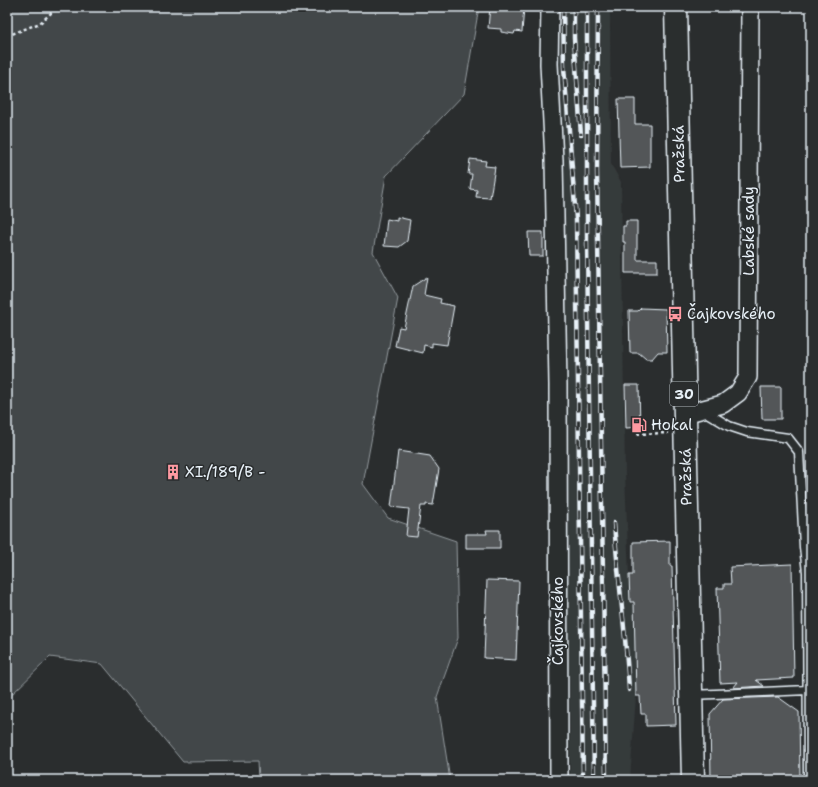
<svg xmlns="http://www.w3.org/2000/svg" width="818" height="787" font-family="'Shantell Sans',sans-serif">
  <style>
    .built { fill: #363a3b }
    .green { fill: #424648; stroke: #959ca0 }
    .building { fill: #535759; stroke: #e8f1f8 }
    .lines { fill: none; stroke-linecap: round; stroke-linejoin: round }
    .service-casing { stroke: #e8f1f8; stroke-width: 11 }
    .minor-casing { stroke: #e8f1f8; stroke-width: 20 }
    .primary-casing { stroke: #e8f1f8; stroke-width: 25 }
    .path { stroke: #e8f1f8; stroke-width: 2.5; stroke-dasharray: 3 3; stroke-linecap: butt }
    .service { stroke: #2a2d2e; stroke-width: 8 }
    .minor { stroke: #2a2d2e; stroke-width: 17 }
    .primary { stroke: #2a2d2e; stroke-width: 22 }
    .rail-casing { stroke: #e8f1f8; stroke-width: 4.5 }
    .rail { stroke: #2a2d2e; stroke-width: 3; stroke-dasharray: 9; stroke-linecap: butt }
    .labels { text-anchor: middle; stroke-width: 3; stroke-linejoin: round; paint-order: stroke }
    .shield { fill: #2a2d2e; stroke: #afb6bb; stroke-width: 1 }
    .shield-label { font-size: 14px; font-weight: bold; fill: #e8f1f8 }
    .street-label { font-size: 15px; fill: #e8f1f8; stroke: #2a2d2e }
    .poi-label { font-size: 15px; fill: #e8f1f8; stroke: #2a2d2e; text-anchor: start }
  </style>
  <rect width="100%" height="100%" fill="#2a2d2e"/>
  <filter id="ink" filterUnits="userSpaceOnUse"><feTurbulence type="fractalNoise" baseFrequency=".025" numOctaves="2"/><feDisplacementMap in="SourceGraphic" scale="8" xChannelSelector="R" yChannelSelector="G"/><feConvolveMatrix kernelMatrix="1 2 1 2 8 2 1 2 1" color-interpolation-filters="sRGB"/></filter>
  <g filter="url(#ink)">
    <path class="built" d="M556,7h54l1,157 10,18 4,292 5,128 4,4 2,90 -6,84h-60l-4,-416 -12,-298z"/>
    <path class="green" d="M7,7h472l-15,87 -78,82 -13,76 25,46 -35,186 25,34 68,23 2,97 -21,59 13,83h-191l-1,-19 -75,1 -81,-98 -52,-7 -43,42z"/>
    <path class="building" d="M490,7h34l-2,25 -7,-1 -1,3 -13,-2v-3l-13,-1z
      M618,99h17v25h15v43l-30,1z
      M470,159l16,2 -1,5 10,1 -5,31 -14,-1 1,-7 -7,-1 2,-15h-4z
      M397,217l13,3 -3,21 -8,6 -15,-1 3,-27 10,2z
      M626,221h11v39h20v13h-32v-31h-2v-16h3z
      M528,232h15v24h-14z
      M427,277l-3,18 17,4 -1,4 14,3 -7,39 -15,-2v4l-8,-2 -1,8 -28,-7 4,-19 5,1 9,-42z
      M641,308l25,1 1,43h-9l-6,7h-6l-7,-6h-9l-1,-42h9z
      M625,385h14l1,42 -14,1z
      M761,387h20v32h-19z
      M398,451l32,5 9,13 -6,36 -7,-1v2h-5l-4,31 -11,-1 3,-27 -18,-2z
      M486,530h14v18h-34v-14h21z
      M670,541v25h2l4,159 -30,1v-12h-5l-1,-18h-4l-2,-94h-4l-1,-27h4v-33z
      M792,564l2,114 -38,2 8,6 -31,2 5,-6 -18,1 -3,-95h7v-4h7l-1,-17z
      M487,580l32,1 -3,79 -32,-2z
      M778,697l21,15 1,68h-89l-1,-66 13,-15z"/>
    <g class="lines">
      <defs>
        <path id="service" d="M704,411l25,15 18,6 41,6 11,14 5,95 3,25 1,208
          M691,695l117,-5"/>
        <path id="minor" d="M550,7l-1,57 5,96 4,225 1,395
          M684,414l39,-10 15,-11 10,-16 2,-370"/>
        <path id="primary" d="M676,7l17,773"/>
      </defs>
      <use href="#service" class="service-casing"/>
      <use href="#minor" class="minor-casing"/>
      <use href="#primary" class="primary-casing"/>
      <path class="path" d="M7,36l33,-13 18,-16
        M637,434l31,-1"/>
      <use href="#service" class="service"/>
      <use href="#minor" class="minor"/>
      <use href="#primary" class="primary"/>
      <defs>
        <path id="rail" d="M563,7l1,60 12,152 7,561
          M574,7v31l7,97
          M587,7v235l7,538
          M598,7l-1,164 9,609
          M614,523c4,56 12,111 15,167"/>
      </defs>
      <use href="#rail" class="rail-casing"/>
      <use href="#rail" class="rail"/>
    </g>
  </g>
  <defs>
    <symbol id="bus-bare" viewBox="-9 -9 18 18"><path d="M-5-6H5V4H4V6H2V4H-2V6H-4V4H-5ZM-3.5-4V0h7V-4ZM-3.5 1.2v1.5H-2V1.2ZM2 1.2v1.5H3.5V1.2Z" fill="#ff9aa2" stroke="#2a2d2e" stroke-width="2.5" paint-order="stroke"/></symbol>
    <symbol id="fuel-bare" viewBox="-9 -9 18 18"><path d="M-5.5-6h7V0h2V4h1.3V-2.5L3-4.5l.8-.8L6-3V5H2.5V1h-1V6h-7ZM-4.2-4.7v3.2H.2V-4.7Z" fill="#ff9aa2" stroke="#2a2d2e" stroke-width="2.5" paint-order="stroke"/></symbol>
    <symbol id="building-bare" viewBox="-9 -9 18 18"><path d="M-4-6H4V6H1V3H-1V6H-4ZM-2.5-4.3h1.7v1.8h-1.7ZM.8-4.3h1.7v1.8H.8ZM-2.5-1h1.7V.8h-1.7ZM.8-1h1.7V.8H.8Z" fill="#ff9aa2" stroke="#2a2d2e" stroke-width="2.5" paint-order="stroke"/></symbol>
  </defs>
  <g fill-rule="evenodd">
    <use href="#bus-bare" x="664" y="303" width="22" height="22"/>
    <use href="#fuel-bare" x="628" y="414" width="22" height="22"/>
    <use href="#building-bare" x="162" y="461" width="22" height="22"/>
  </g>
  <g class="labels">
    <rect class="shield" x="670" y="382" width="28" height="24" rx="3"/>
    <g class="shield-label">
      <text x="684" y="399">30</text>
    </g>
    <g class="street-label">
      <text transform="translate(679 154) rotate(-91)" y="5">Pražská</text>
      <text transform="translate(749 231) rotate(-90)" y="5">Labské sady</text>
      <text transform="translate(686 477) rotate(-91)" y="5">Pražská</text>
      <text transform="translate(558 621) rotate(-90)" y="5">Čajkovského</text>
    </g>
    <g class="poi-label">
      <text x="687" y="319">Čajkovského</text>
      <text x="651" y="430">Hokal</text>
      <text x="185" y="477">XI./189/B -</text>
    </g>
  </g>
  <rect width="818" height="787" fill="none" stroke="#2a2d2e" stroke-width="24"/>
  <rect x="12" y="12" width="794" height="763" fill="none" stroke="#e8f1f8" stroke-width="1.5" filter="url(#ink)"/>
</svg>
